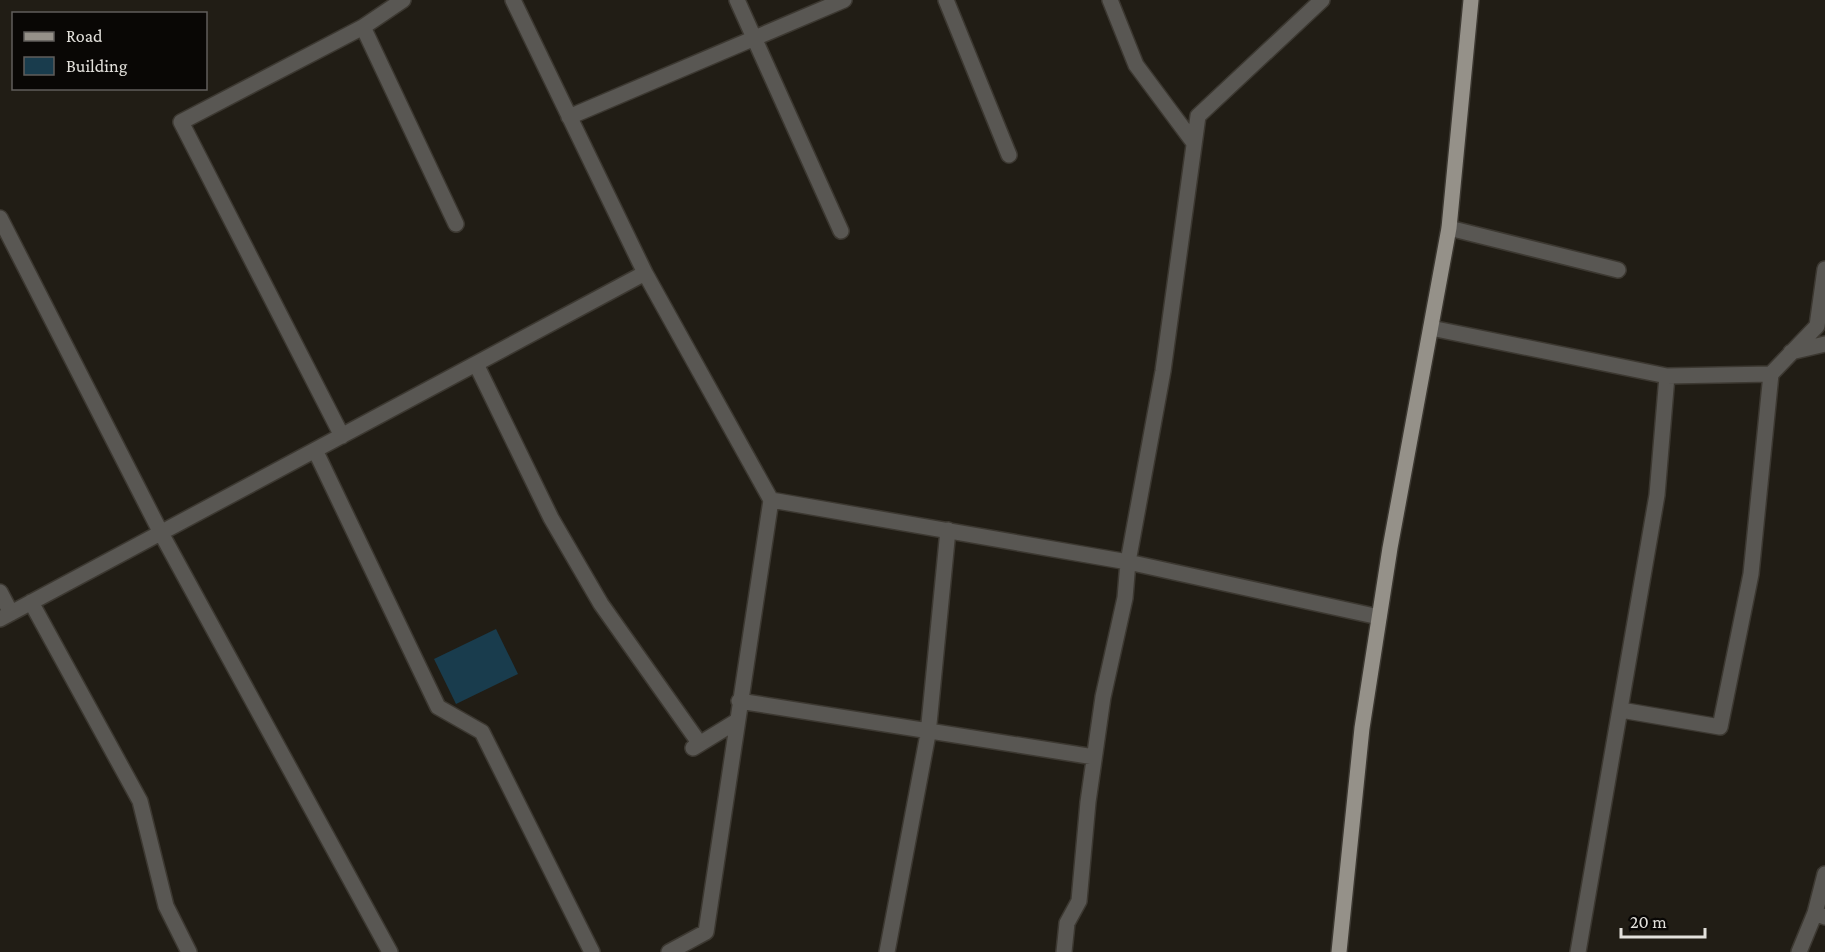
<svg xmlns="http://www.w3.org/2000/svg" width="1825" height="952" font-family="'Crimson Pro',serif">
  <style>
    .building { fill: #193c4d }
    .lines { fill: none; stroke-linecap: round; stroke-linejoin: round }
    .minor-casing { stroke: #3c3831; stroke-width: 18 }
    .major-casing { stroke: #3c3831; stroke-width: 18 }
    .minor { stroke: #595753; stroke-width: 15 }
    .major { stroke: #959189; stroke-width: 15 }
  </style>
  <rect width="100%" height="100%" fill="#211d15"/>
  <path class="building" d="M496,629l22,45 -62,30 -22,-45z"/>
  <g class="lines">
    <defs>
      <path id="minor" d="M513,0l132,273
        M737,0l104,231
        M946,0l63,155
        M1110,0l26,65 58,78
        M363,27l40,-27
        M569,117l275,-117
        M0,218l161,315 229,419
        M1449,228l169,42
        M1431,328l236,48 -10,119 -79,457
        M1791,352l34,-8
        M476,364l75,154 50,86 99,140
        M1771,374l46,-48 8,-57
        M342,436l-161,-314 182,-95 93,197
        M315,450l123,257 44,25 110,220
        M0,592l11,21
        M31,602l109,199 26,105 23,46
        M0,619l645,-346 126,227
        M739,701l355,56
        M1621,710l99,17 31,-153 20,-200 -104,2
        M693,748l44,-27
        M1815,913l10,-39
        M669,952l37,-20 65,-432 357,62 251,55
        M887,952l41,-218 20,-204
        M1064,952l3,-29 12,-22 9,-99 15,-105 22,-99 3,-36 35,-191 35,-255 124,-116
        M1799,952l16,-39 10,4"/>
      <path id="major" d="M1339,952l23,-224 28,-180 59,-320 22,-228"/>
    </defs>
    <use href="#minor" class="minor-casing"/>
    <use href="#major" class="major-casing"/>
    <use href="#minor" class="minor"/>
    <use href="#major" class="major"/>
  </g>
  <rect x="12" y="12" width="195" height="78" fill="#090705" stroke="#605e5b" stroke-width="1.5"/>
  <rect x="24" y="32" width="30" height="9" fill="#959189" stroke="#605e5b" stroke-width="1.5"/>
  <text x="66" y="42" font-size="18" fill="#e3e1dc">Road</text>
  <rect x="24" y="57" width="30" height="18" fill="#193c4d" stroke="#605e5b" stroke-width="1.5"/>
  <text x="66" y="72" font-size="18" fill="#e3e1dc">Building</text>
  <path d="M1621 928v9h84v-9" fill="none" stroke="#e3e1dc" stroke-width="3"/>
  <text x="1630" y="928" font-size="18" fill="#e3e1dc" stroke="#090705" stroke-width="4.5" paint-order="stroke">20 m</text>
</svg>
